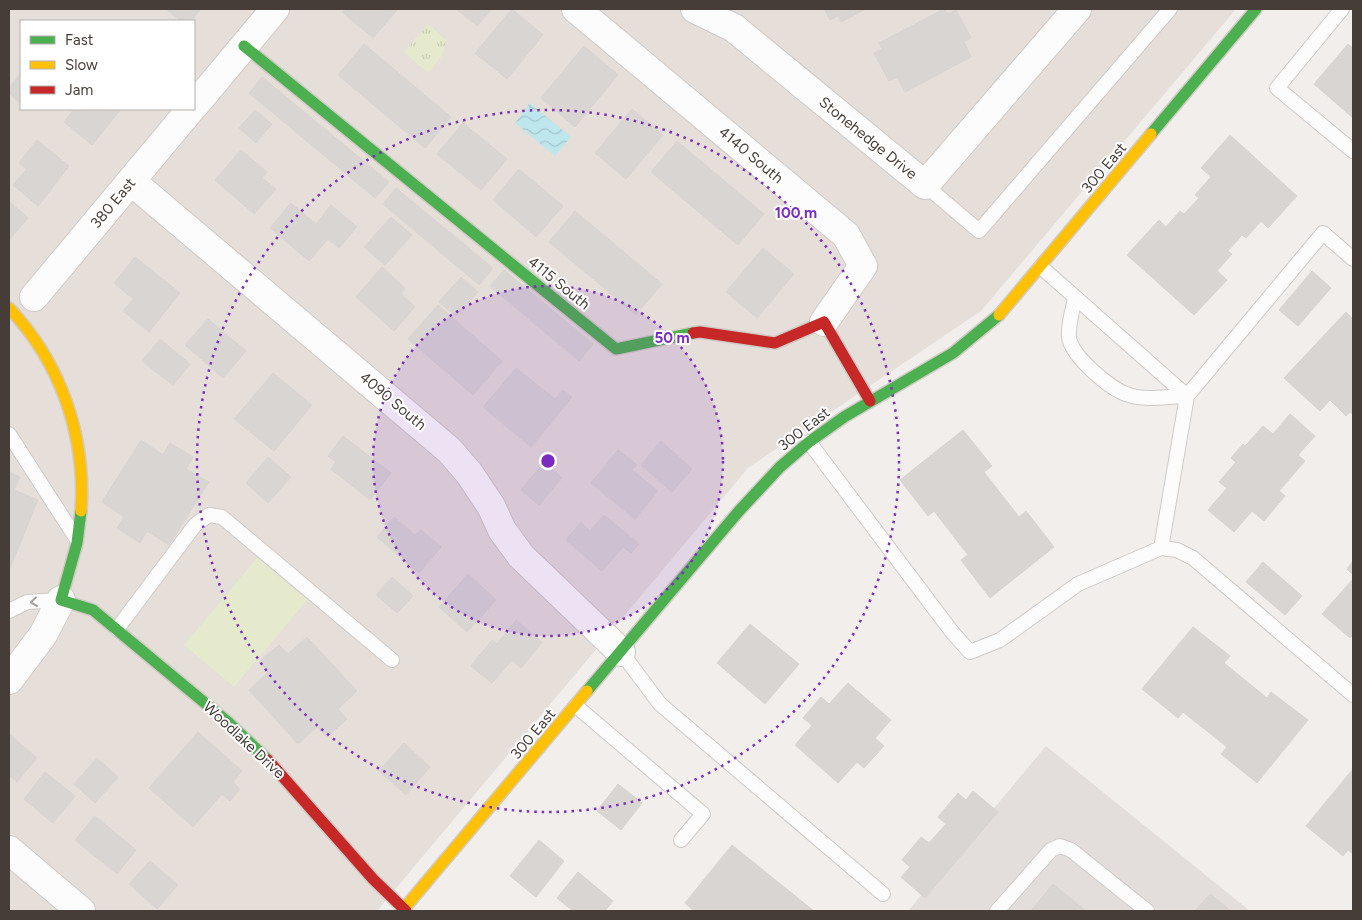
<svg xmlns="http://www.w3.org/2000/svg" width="1362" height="920" font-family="Figtree,sans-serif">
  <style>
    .residential { fill: #e5ded9; fill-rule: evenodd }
    .industrial { fill: #e3dedb }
    .park { fill: url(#park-tufts) }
    .pitch { fill: #e5eacd }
    .water { fill: url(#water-waves) }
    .building { fill: #d9d5d3; stroke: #d9d4d1 }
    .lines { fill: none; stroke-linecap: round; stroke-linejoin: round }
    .lane-casing { stroke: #cecac8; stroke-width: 16 }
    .street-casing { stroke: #cecac8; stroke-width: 30 }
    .fast-casing { stroke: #d1cac4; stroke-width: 14 }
    .slow-casing { stroke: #d1cac4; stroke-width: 14 }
    .jam-casing { stroke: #d1cac4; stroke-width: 14 }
    .lane { stroke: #fdfcfc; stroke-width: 14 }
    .street { stroke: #fdfcfc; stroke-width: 28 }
    .fast { stroke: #4caf50; stroke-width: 11 }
    .slow { stroke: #ffc107; stroke-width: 11 }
    .jam { stroke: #c62828; stroke-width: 11 }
    .oneway { stroke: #a29c9a }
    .ring { fill: none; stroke: #7b2cbf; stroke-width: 2.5; stroke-dasharray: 2.5 5 }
    .labels { text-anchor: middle; stroke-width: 4; stroke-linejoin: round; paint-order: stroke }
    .street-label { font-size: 15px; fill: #473d38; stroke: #fff }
    .centre { fill: #7b2cbf; stroke: #fff; stroke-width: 2.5 }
    .ring-label { font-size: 15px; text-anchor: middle; font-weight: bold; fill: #7b2cbf; stroke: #fff; stroke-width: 4; stroke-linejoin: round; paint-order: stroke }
  </style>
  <defs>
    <pattern id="park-tufts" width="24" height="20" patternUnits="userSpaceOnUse" patternTransform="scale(1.25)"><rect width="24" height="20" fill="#e5eacd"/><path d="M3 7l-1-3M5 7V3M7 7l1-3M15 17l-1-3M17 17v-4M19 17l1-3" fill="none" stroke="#c6cab1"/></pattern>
    <pattern id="water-waves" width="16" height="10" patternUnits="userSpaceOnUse" patternTransform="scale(1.25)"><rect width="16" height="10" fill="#bee6ed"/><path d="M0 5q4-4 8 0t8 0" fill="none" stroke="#a5c6cc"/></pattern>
  </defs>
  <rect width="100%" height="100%" fill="#f1eeec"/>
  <path class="residential" d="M9,9h1227l-255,302 -233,157 -371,443h-368zM21,21h173v88h-173z"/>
  <path class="industrial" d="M1046,746l204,165h-342z"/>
  <path class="park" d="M428,24l18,16 -3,14 -15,19 -24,-21z"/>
  <path class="pitch" d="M257,558l50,42 -73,87 -50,-42z"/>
  <path class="water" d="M530,103l41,34 -16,19 -40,-33z"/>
  <path class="building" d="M166,9h35l-10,12h-10z
    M345,9h53l-25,29 -31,-26z
    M456,9h36l-15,17z
    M512,9l31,26 -36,44 -32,-26z
    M824,9h42l-25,13 -3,-6 -8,4z
    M944,9l4,5 8,-4 15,28 -7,4 7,15 -66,35 -8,-15 -8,4 -15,-28 8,-4 -3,-6z
    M364,44l87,73 -26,31 -87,-73z
    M1348,44l5,4v70l-39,-34z
    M584,46l34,29 -43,52 -34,-29z
    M21,73v31l-12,-11v-5z
    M262,77l127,105 -14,16 -126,-105z
    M74,109h47l-29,36 -28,-23z
    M632,109l31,26 -37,44 -31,-26z
    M255,110l17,14 -16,19 -17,-15z
    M463,123l44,36 -26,31 -44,-36z
    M1230,135l67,61 -29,32 -7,-7 -15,17 -4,-3 -14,16 4,3 -15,17 10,9 -33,35 -67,-60 32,-35 7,7 14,-16 4,3 15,-16 -4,-3 16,-18 -10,-9z
    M37,140l32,26 -31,40 -25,-21 14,-16 -8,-6z
    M677,141l87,73 -26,31 -87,-73z
    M241,150l26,22 -5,6 14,11 -22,25 -39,-34z
    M519,169l44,37 -27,31 -43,-37z
    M396,188l97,80 -14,17 -96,-81z
    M9,201l19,17 -19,22z
    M291,203l25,21 15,-19 26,22 -18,21 -11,-9 -19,22 -39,-33z
    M575,211l87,73 -26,31 -87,-73z
    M391,217l21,18 -27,30 -21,-18z
    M763,248l31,26 -37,44 -31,-26z
    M135,257l45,36 -31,39 -26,-21 10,-12 -19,-16z
    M382,267l23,21 -4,6 14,13 -21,24 -38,-34z
    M504,270l89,74 -14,17 -89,-75z
    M1312,271l19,17 -33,38 -19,-16z
    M461,277l17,15 -22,24 -17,-14z
    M438,305l64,56 -29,34 -65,-56z
    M1346,312l7,7v96l-3,-3 -4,4 -16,-16 -10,11 -36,-33z
    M208,319l38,32 -23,27 -38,-33z
    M160,339l30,25 -17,21 -31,-24z
    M516,368l39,31 8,-9 9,7 -41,50 -48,-40z
    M273,373l39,32 -38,46 -40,-32z
    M1290,414l25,22 -17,19 7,6 -26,30 6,5 -21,25 -12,-10 -18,21 -26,-22 19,-22 -8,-6 17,-20 -5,-4 12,-14 2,2 18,-20 10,8z
    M963,430l29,36 -8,6 35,45 7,-6 28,36 -64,51 -29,-38 7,-5 -34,-44 -6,5 -28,-36z
    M343,436l48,37 -21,27 -39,-31 5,-7 -8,-6z
    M141,440l22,15 7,-12 23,14 -7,12 23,13 -40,63 -22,-14 -7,12 -23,-15 7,-11 -22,-15z
    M661,441l31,28 -20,23 -31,-27z
    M618,450l19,15 -5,5 26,21 -23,28 -44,-36z
    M268,457l23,20 -23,26 -22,-20z
    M544,462l18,16 -23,27 -18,-15z
    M9,472l11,5 -6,13 24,10 -28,68z
    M604,515l35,29 -8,9 -8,-6 -21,24 -36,-31 15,-18 9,9z
    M394,517l21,18 6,-5 20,17 -22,26 -42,-36z
    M1353,561v14l-6,-6z
    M1263,562l39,34 -17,19 -39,-33z
    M468,574l28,26 -29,32 -28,-25z
    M392,577l21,19 -16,17 -21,-18z
    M1353,579v56l-3,3 -28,-24z
    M516,620l26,22 -21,26 -9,-8 -20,23 -21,-17 21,-26 5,4z
    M750,624l49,40 -34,40 -48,-41z
    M1193,627l37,29 -6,7 43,35 4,-6 37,28 -51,63 -36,-29 6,-7 -44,-35 -5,6 -36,-29z
    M307,637l50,54 -19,18 9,10 -20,18 -10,-10 -19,17 -49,-54 19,-18 -9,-10 20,-17 9,9z
    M848,683l43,37 -16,18 9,8 -20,22 -7,-6 -19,21 -43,-38 17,-20 -9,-7 18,-21 8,7z
    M198,732l44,39 -9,11 7,7 -10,12 -8,-7 -29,33 -44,-39z
    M9,734l28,24 -20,24 -8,-7z
    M404,743l26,24 -24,28 -27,-24z
    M97,758l21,19 -23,26 -21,-19z
    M1353,769v85l-5,-4 -5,6 -37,-30z
    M45,772l30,24 -22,27 -29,-24z
    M618,784l24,19 -21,27 -24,-19z
    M973,791l25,21 -73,86 -24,-21 9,-10 -8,-7 19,-23 8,6 17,-19 -8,-7 20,-24 8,7z
    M95,816l41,34 -19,24 -42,-34z
    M539,840l25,21 -28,36 -26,-21z
    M732,845l82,66h-120l-9,-8z
    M150,861l28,24 -21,24 -28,-25z
    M578,872l35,29 -8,10h-32l-16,-13z
    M1053,884l33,27h-55z
    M1210,894l21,17h-36z"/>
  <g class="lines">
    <defs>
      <path id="lane" d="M1342,9l-65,79 76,63
        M925,185l54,46 191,-222
        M1041,267l146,129
        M1075,299c-3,12 -7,26 -6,38 2,19 42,53 60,58 17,6 40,1 58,1
        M9,434l67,104
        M809,442l143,190 18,20 30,-12 78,-56 83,-36 16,2 16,8 160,137
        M1161,548l26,-152 136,-163 30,26
        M9,611l18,-9 34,-2
        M117,629l78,-104 14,-10 13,2 170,143
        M621,652l39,52 223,190
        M576,706l127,108 -22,26
        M997,911l54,-61 9,-4 11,4 76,61"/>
      <path id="street" d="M576,9l270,226 17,31 -39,56
        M695,9l39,19 191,157 152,-176
        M194,106l81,-97
        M131,181l318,269 20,23 22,33 11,24 19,26 100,96
        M34,297l157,-188
        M9,680l34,-45 18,-35
        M9,850l72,61"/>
      <path id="fast" d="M244,46l372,303 77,-16
        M1151,134l105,-125
        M81,511l-4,32 -16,57 32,10 136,113 39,37
        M587,691l152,-180 41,-44 29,-25 35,-25 109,-64 46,-38"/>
      <path id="slow" d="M9,308c52,55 77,128 72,203
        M999,315l152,-181
        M402,911l185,-220"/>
      <path id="jam" d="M693,333l7,-1 75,11 49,-21 46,79
        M268,760l105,119 33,32"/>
    </defs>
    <use href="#lane" class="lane-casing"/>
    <use href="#street" class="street-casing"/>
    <use href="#fast" class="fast-casing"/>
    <use href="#slow" class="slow-casing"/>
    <use href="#jam" class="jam-casing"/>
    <use href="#lane" class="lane"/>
    <use href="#street" class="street"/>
    <use href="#fast" class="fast"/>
    <use href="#slow" class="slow"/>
    <use href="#jam" class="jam"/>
  </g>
  <defs><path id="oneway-chevron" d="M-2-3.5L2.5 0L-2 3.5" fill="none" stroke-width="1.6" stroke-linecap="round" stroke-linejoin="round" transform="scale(1.25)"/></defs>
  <use class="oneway" href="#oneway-chevron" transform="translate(34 602) rotate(173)"/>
  <circle cx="548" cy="461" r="175" fill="#7b2cbf" fill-opacity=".12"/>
  <g class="ring">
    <circle cx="548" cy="461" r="175"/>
    <circle cx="548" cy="461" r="351"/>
  </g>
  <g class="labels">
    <g class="street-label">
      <text transform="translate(868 138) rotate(39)" y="5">Stonehedge Drive</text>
      <text transform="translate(751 155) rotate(40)" y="5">4140 South</text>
      <text transform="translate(1104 168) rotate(-50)" y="5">300 East</text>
      <text transform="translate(113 203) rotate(-50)" y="5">380 East</text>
      <text transform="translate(559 283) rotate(39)" y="5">4115 South</text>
      <text transform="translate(393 401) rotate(40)" y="5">4090 South</text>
      <text transform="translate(804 429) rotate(-38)" y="5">300 East</text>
      <text transform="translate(533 734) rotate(-50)" y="5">300 East</text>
      <text transform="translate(244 740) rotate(43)" y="5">Woodlake Drive</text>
    </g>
  </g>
  <circle cx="548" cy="461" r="8" class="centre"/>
  <g class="ring-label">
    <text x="796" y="218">100 m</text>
    <text x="672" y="343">50 m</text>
  </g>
  <rect width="1362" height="920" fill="none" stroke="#473d38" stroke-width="20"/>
  <rect x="20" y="20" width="175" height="90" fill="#ffffff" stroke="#b5b1af"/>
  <rect x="30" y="36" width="25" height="8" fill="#4caf50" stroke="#b5b1af"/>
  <text x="65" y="45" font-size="15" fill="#473d38">Fast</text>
  <rect x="30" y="61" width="25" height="8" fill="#ffc107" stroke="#b5b1af"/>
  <text x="65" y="70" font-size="15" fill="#473d38">Slow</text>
  <rect x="30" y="86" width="25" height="8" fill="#c62828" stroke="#b5b1af"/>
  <text x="65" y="95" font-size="15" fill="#473d38">Jam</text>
</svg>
